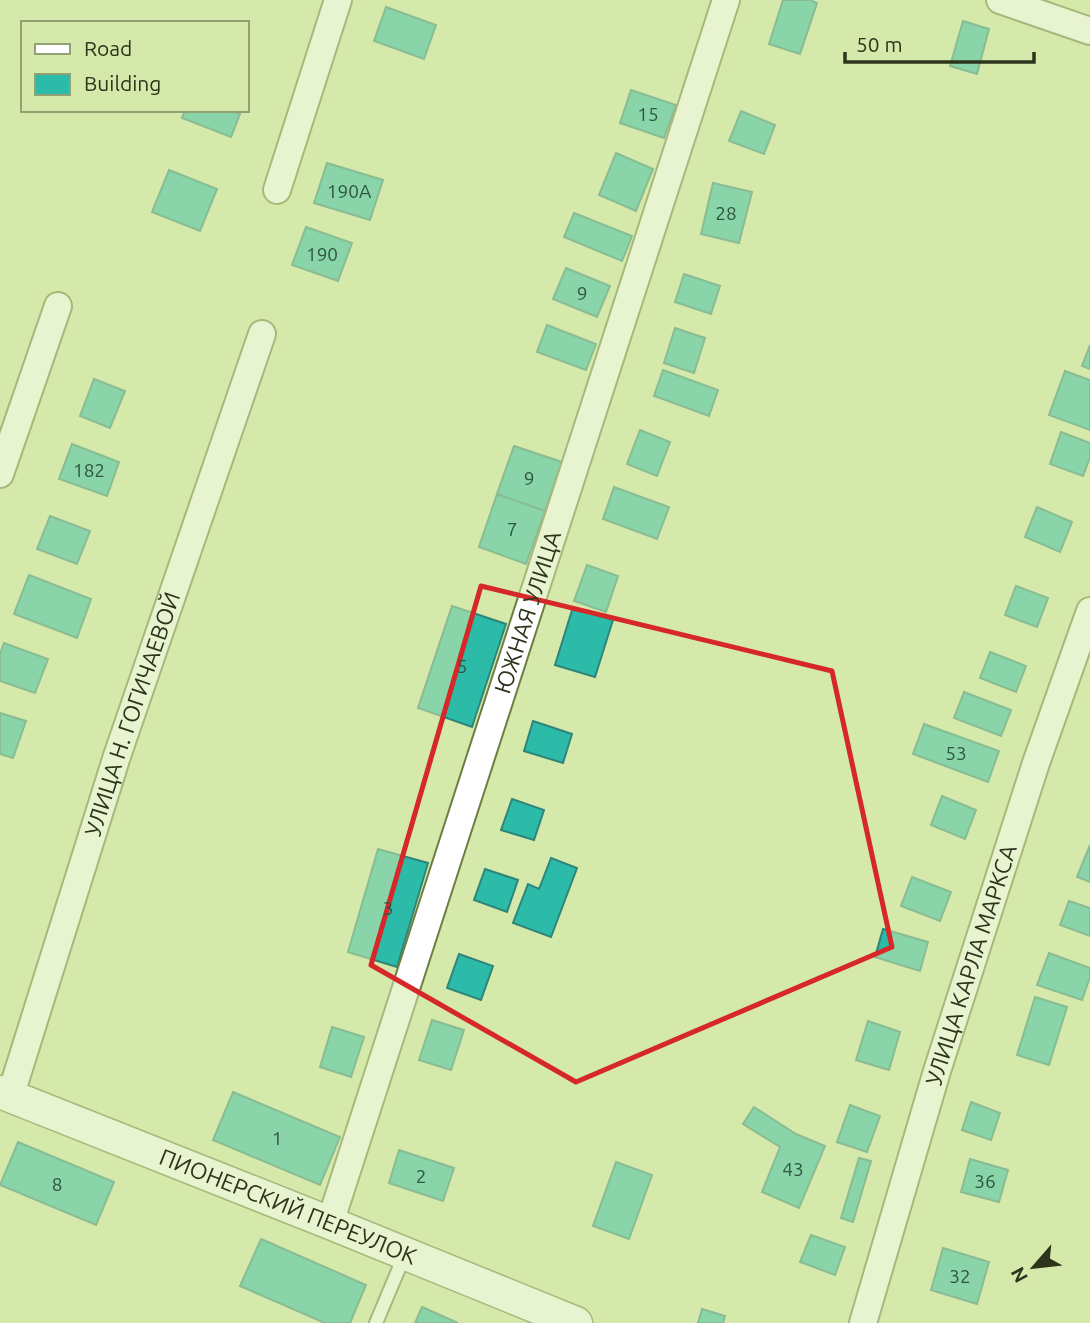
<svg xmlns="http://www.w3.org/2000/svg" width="1090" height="1323" font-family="Ubuntu,sans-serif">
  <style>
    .building { fill: #2dbba9; stroke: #2e8579; stroke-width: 2 }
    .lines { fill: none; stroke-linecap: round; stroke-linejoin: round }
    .service-casing { stroke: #6d7e44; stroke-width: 16 }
    .minor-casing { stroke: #6d7e44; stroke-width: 30 }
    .tertiary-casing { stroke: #6d7e44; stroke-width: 35 }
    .service { stroke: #fff; stroke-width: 12 }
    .minor { stroke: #fff; stroke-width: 26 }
    .tertiary { stroke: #fff; stroke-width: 32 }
    .marked { fill: none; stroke: #d62828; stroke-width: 5; stroke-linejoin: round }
    .labels { text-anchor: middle; stroke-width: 6; stroke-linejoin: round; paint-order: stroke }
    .number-label { font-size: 19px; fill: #2c563e }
    .street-label { font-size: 23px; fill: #2c341b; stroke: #d5e9aa }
  </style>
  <rect width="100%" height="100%" fill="#d5e9aa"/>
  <path class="building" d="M783,0h27l7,3 -17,51 -31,-10z
    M386,7l50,18 -12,34 -50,-18z
    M963,21l26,8 -12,45 -27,-8z
    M631,90l45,15 -12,33 -44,-15z
    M185,110h45l10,4 -9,23 -49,-19z
    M741,111l34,14 -11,29 -35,-13z
    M616,153l37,16 -17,42 -37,-16z
    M327,163l56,17 -13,40 -56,-17z
    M169,170l48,19 -17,42 -48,-19z
    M713,183l39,9 -13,51 -38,-9z
    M574,213l58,23 -10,25 -58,-24z
    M306,227l46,16 -14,38 -46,-16z
    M566,268l44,18 -13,31 -44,-18z
    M684,274l36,12 -9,28 -36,-12z
    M547,325l49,19 -10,26 -49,-18z
    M675,328l30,10 -11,35 -30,-10z
    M1090,345v24l-8,-3z
    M663,370l55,20 -9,26 -55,-20z
    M1065,371l25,9v50l-41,-15z
    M94,379l31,12 -15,37 -30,-12z
    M640,430l30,12 -13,34 -30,-12z
    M1061,432l29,11v14l-7,19 -33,-12z
    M72,444l47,18 -12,34 -48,-17z
    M514,446l48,16 -17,49 -48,-17z
    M614,487l55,20 -12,32 -54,-20z
    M497,494l48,17 -19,53 -47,-17z
    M1037,507l35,15 -12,30 -35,-15z
    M50,516l40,15 -13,33 -40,-15z
    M587,565l31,11 -12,36 -32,-11z
    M29,575l62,24 -14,39 -63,-24z
    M1016,586l32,12 -11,29 -32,-12z
    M452,606l54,18 -34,103 -54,-19z
    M573,607l40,13 -18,57 -40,-12z
    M4,643l44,16 -13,34 -35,-12v-27z
    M990,652l36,14 -10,26 -36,-14z
    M964,692l47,18 -10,26 -47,-18z
    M0,713l26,8 -13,37 -13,-4z
    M533,721l39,13 -9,29 -39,-12z
    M924,724l75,27 -11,31 -75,-28z
    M942,796l34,14 -11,29 -34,-14z
    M512,799l32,11 -10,30 -33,-10z
    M1090,845v37l-13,-5z
    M378,849l50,14 -31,104 -49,-15z
    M551,858l26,10 -26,69 -38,-14 15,-39 11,5z
    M485,869l33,11 -11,32 -33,-12z
    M912,877l39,15 -11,29 -39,-15z
    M1069,901l21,7v28l-30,-11z
    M883,929l45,13 -8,29 -45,-14z
    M1049,953l41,15v9l-8,23 -45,-15z
    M459,954l34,12 -12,34 -34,-12z
    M1035,997l32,10 -18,58 -32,-10z
    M432,1020l32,10 -13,40 -32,-10z
    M868,1021l32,11 -11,38 -33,-10z
    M332,1027l32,10 -13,40 -31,-10z
    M233,1092l107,45 -20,48 -107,-45z
    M971,1102l29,11 -9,27 -29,-10z
    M850,1105l30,11 -13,36 -30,-10z
    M754,1107l42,27 29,12 -26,62 -37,-16 18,-45 -37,-23z
    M18,1142l96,40 -18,43 -96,-40z
    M399,1150l55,18 -11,33 -54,-18z
    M859,1158l12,3 -18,61 -12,-4z
    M970,1159l38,11 -9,32 -38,-10z
    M616,1162l36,13 -23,64 -36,-13z
    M811,1235l34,12 -10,28 -35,-13z
    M261,1239l105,46 -16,38h-25l-85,-37z
    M943,1248l46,14 -12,42 -46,-14z
    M422,1307l36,16h-43z
    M702,1309l23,7 -2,7h-25z"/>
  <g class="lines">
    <defs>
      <path id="service" d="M376,1323l29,-69"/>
      <g id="minor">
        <path d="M1000,0l90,31"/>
        <path d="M277,190l61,-190"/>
        <path d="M0,474l58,-168"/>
        <path id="s1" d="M10,1097l107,-341 145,-422"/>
        <path id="s2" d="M330,1223l396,-1223"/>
        <path id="s3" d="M863,1323l74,-252 99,-308 54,-152"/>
      </g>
      <g id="tertiary">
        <path id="s4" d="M0,1092l330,131 246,100"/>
      </g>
    </defs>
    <use href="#service" class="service-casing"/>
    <use href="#minor" class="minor-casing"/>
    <use href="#tertiary" class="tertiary-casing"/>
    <use href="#service" class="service"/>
    <use href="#minor" class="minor"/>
    <use href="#tertiary" class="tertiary"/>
  </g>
  <path d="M0 0H1090V1323H0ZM481,586l351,85 60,276 -316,135 -205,-117z" fill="#d5e9aa" fill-opacity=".55" fill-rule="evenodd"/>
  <path class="marked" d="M481,586l351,85 60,276 -316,135 -205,-117z"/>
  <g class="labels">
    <g class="number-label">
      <text x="648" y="121">15</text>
      <text x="349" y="198">190А</text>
      <text x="726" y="220">28</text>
      <text x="322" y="261">190</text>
      <text x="582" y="300">9</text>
      <text x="89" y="477">182</text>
      <text x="529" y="485">9</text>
      <text x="512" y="536">7</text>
      <text x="462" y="673">5</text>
      <text x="956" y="760">53</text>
      <text x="388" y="915">3</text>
      <text x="277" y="1145">1</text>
      <text x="793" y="1176">43</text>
      <text x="421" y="1183">2</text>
      <text x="985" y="1188">36</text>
      <text x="57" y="1191">8</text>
      <text x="960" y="1283">32</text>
    </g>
    <g class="street-label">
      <text dy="8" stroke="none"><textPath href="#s2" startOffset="642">ЮЖНАЯ УЛИЦА</textPath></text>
      <text dy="8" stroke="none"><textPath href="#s1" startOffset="402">УЛИЦА Н. ГОГИЧАЕВОЙ</textPath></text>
      <text dy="8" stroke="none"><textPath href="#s3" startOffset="374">УЛИЦА КАРЛА МАРКСА</textPath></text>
      <text dy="8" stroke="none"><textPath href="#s4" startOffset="310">ПИОНЕРСКИЙ ПЕРЕУЛОК</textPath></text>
    </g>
  </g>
  <rect x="21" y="21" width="228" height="91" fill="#d5e9aa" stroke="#91a171" stroke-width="2"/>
  <rect x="35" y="44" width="35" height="10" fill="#ffffff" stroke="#91a171" stroke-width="2"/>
  <text x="84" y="56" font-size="21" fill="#2c341b">Road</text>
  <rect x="35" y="74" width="35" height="21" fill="#2dbba9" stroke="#91a171" stroke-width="2"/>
  <text x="84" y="91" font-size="21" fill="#2c341b">Building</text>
  <g transform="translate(1034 1267) rotate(242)" stroke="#d5e9aa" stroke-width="5" paint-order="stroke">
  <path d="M0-5L12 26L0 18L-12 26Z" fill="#2c341b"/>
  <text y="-10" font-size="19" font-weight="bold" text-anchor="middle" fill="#2c341b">N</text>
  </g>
  <path d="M845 52v10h189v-10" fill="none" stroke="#2c341b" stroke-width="3.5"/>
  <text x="856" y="52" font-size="21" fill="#2c341b" stroke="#d5e9aa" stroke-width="5" paint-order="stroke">50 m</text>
</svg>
